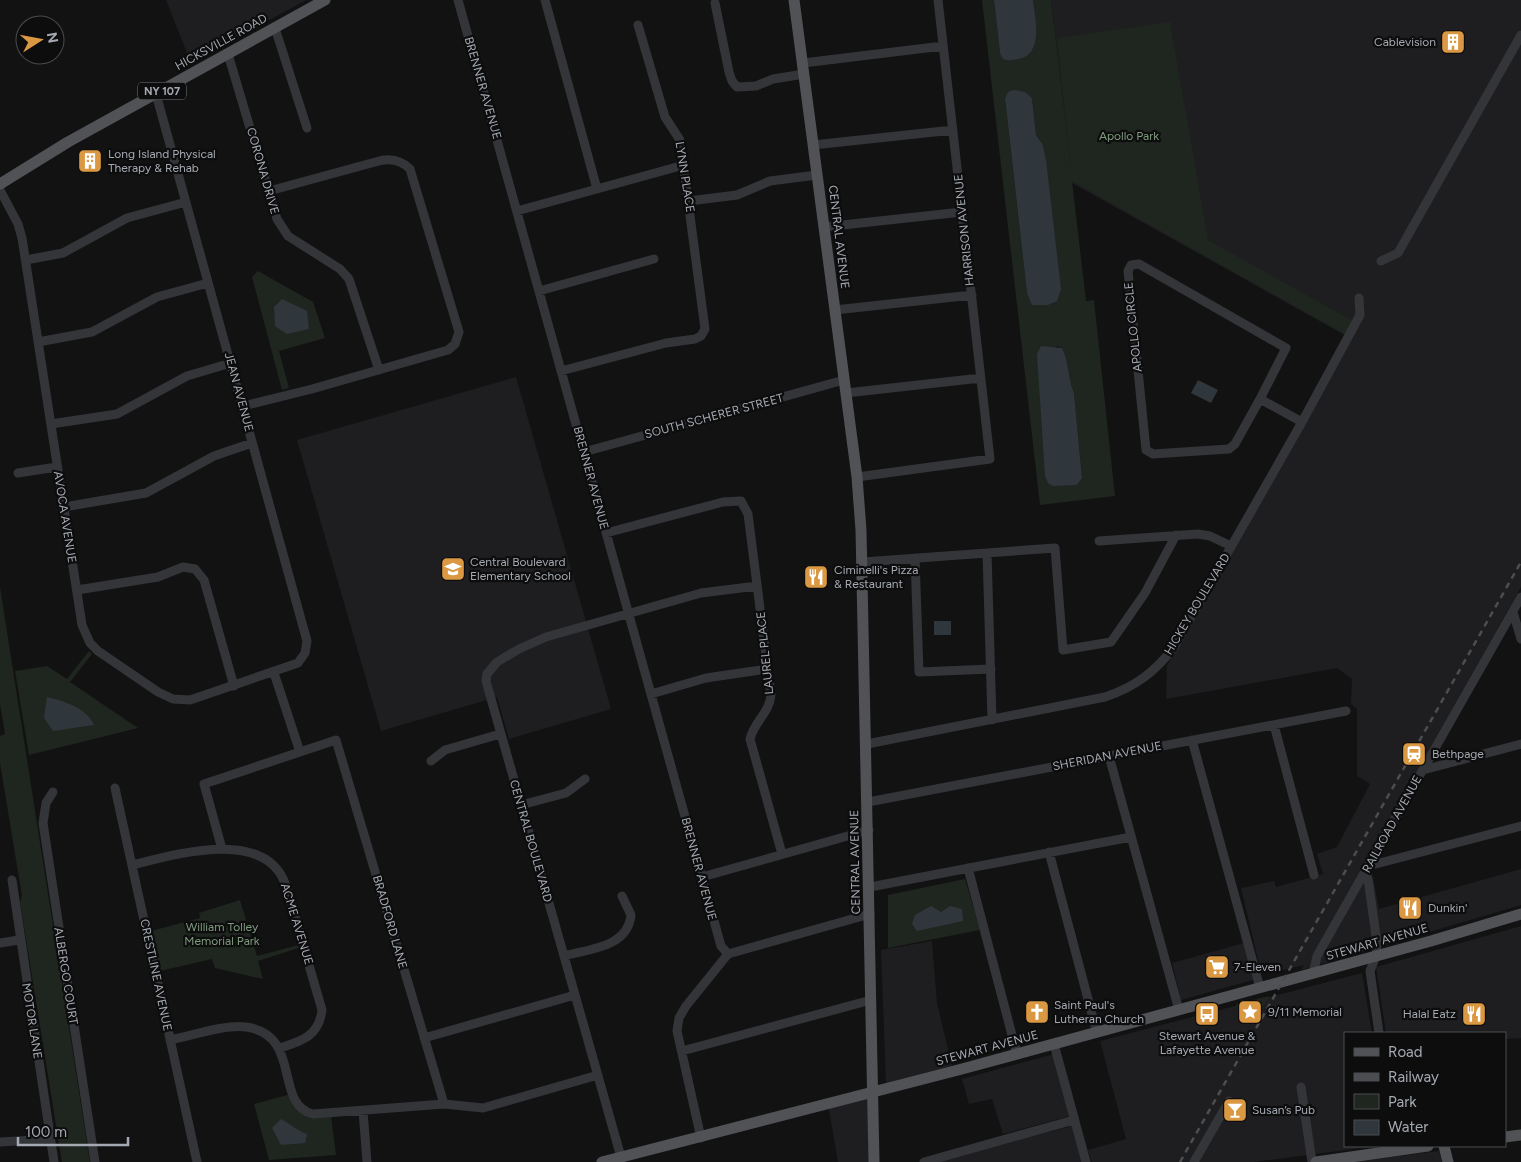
<svg xmlns="http://www.w3.org/2000/svg" width="1521" height="1162" font-family="Figtree,sans-serif">
  <style>
    .built { fill: #1e1e20 }
    .green { fill: #1f251f; fill-rule: evenodd }
    .water { fill: #2f373c }
    .lines { fill: none; stroke-linecap: round; stroke-linejoin: round }
    .minor { stroke: #333538; stroke-width: 9 }
    .major { stroke: #505256; stroke-width: 11 }
    .rail { stroke: #4b4d51; stroke-width: 2.5; stroke-dasharray: 6 5; stroke-linecap: butt }
    .labels { text-anchor: middle; stroke-width: 4.5; stroke-linejoin: round; paint-order: stroke }
    .shield { fill: #0d0d0e; stroke: #777b81; stroke-width: 1 }
    .shield-label { font-size: 11px; font-weight: bold; fill: #a5aab2 }
    .street-label { font-size: 12px; fill: #a5aab2; stroke: #0d0d0e }
    .poi-label { font-size: 12px; fill: #a5aab2; stroke: #0d0d0e; text-anchor: start }
    .park-label { font-size: 12px; fill: #7f9b7e; stroke: #0d0d0e }
  </style>
  <rect width="100%" height="100%" fill="#121213"/>
  <path class="built" d="M166,0h140l-115,63z
    M1051,0h470v587l-152,269 10,53 142,-40v36l-220,65 3,-5 -34,8 -10,-5 -19,-80 33,-7 2,6 47,-13 -6,-20 20,-7 33,-63 -13,-8v-67l-6,-5 1,-25 -15,-11 -171,31 1,-34 18,-28 165,-299 -278,-155z
    M516,377l95,332 -102,30 -12,-42 -116,34 -84,-291z
    M1521,926v112l-16,1v-6h-119l-10,-66z
    M932,941l5,62 15,63 -66,17 -5,-133z
    M1244,943l9,37 -72,20 -9,-37z
    M1362,973l10,60h-27v113h30l-121,16h-162l-4,-12 38,-11 -26,-98z
    M1054,1054l16,62 -67,18 -11,-35 -23,5 -7,-25z
    M874,1093l1,69h-37l-10,-58z
    M1072,1126l10,36h-146z
    M1439,1151l3,11h-90z"/>
  <path class="green" d="M982,0h12l6,53 36,-22 -3,-31h18l21,177 -15,-139 113,-16 38,218 145,81 -7,14 -274,-154 14,120 8,-1 21,196 -75,9zM1008,92l24,6 4,37 7,10 3,15 -19,133 -22,-195zM1056,346l6,2c7,13 6,31 12,45l8,85 -5,7z
    M258,271l55,31 12,36 -46,13 10,37 -7,2 -30,-113z
    M0,587l90,575h-28l-42,-260 2,-6 -22,-133v-27l5,-2 -5,-30z
    M89,651l3,3 -22,28 68,46 -109,27 -14,-84 32,-5 20,13z
    M965,879l15,51 -92,18v-53z
    M240,900l17,56 45,-12v3l-44,14 5,18 -48,-11 -3,-9 -52,12 -9,-40 49,-13 -1,-5z
    M1270,996l-18,27 -13,-9 -3,-10z
    M291,1094l3,11 37,11 5,39 -67,5 -15,-56z"/>
  <path class="water" d="M994,0h39c2,18 11,55 -15,59 -5,1 -10,2 -15,0l-3,-6z
    M1014,90l11,2 7,6 4,37 7,10 3,15 15,129 -4,12 -9,4h-16l-5,-12 -22,-195 3,-6z
    M282,299l25,12 2,18 -22,5 -12,-8 -1,-19z
    M1041,346l21,2c7,13 6,31 12,45l8,85 -5,7 -24,1 -5,-3 -3,-7 -8,-122z
    M1198,380l20,10 -7,13 -20,-10z
    M934,621h17v14h-17z
    M47,697c17,4 40,11 47,28l-41,6 -9,-13z
    M931,906l10,6 9,-6 12,3 1,12 -46,10 -5,-7 3,-9z
    M281,1119c10,5 16,12 26,15l-2,9 -24,2 -9,-17z"/>
  <g class="lines">
    <path class="minor" d="M458,0l263,946 7,8
      M545,0l52,189
      M715,3l14,69 3,9 5,6 19,-1 17,-7 31,-5
      M275,28l32,100
      M228,54l49,165 11,17 52,33 9,10 30,91
      M803,63l140,-17
      M813,145l140,-15
      M0,190l18,34 4,14 60,387 8,18 8,8 60,41 15,7 17,1 108,-37 7,-10 2,-12 -151,-547
      M689,201l48,-6 33,-14 47,-6
      M517,211l167,-46
      M824,227l138,-15
      M26,260l37,-7 64,-35 59,-16
      M1381,261l17,-8 123,-218
      M539,291l115,-32
      M835,310l137,-15
      M38,342l54,-10 65,-35 51,-14
      M561,371l105,-28 29,-4 6,-3 4,-7 -25,-189 -15,-23 -27,-92
      M846,393l135,-15
      M1260,399l-25,45 -6,5 -76,5 -7,-4 -18,-179 3,-6 8,-1 147,84 -26,51 42,23
      M243,406l69,-17 136,-39 7,-6 4,-12 -49,-163c-9,-9 -19,-11 -31,-8l-110,30
      M51,424l66,-10 70,-38 44,-13
      M584,452l260,-72
      M18,473l39,-6
      M857,477l133,-18 -52,-459
      M64,507l82,-14 68,-37 38,-13
      M606,533l117,-31 18,-1 7,13 23,181c-1,17 -17,27 -21,44l32,115
      M1099,541l99,-7 12,2 21,10
      M987,553l5,167
      M915,558l4,114 72,-3
      M863,562l192,-14 8,102 48,-8 34,-49 31,-58
      M77,590l81,-13 25,-10 12,2 9,11 30,106
      M1513,612l8,27
      M274,673l26,79
      M651,694l55,-16 61,-9
      M1274,725l40,150
      M1192,740l68,248
      M867,744l238,-47c30,-10 50,-25 69,-50l128,-225 58,-107 -1,-17
      M1109,756l70,254
      M431,761l14,-11 55,-16
      M1423,770l98,-26
      M115,788l82,374
      M53,792l-7,11 -3,20 52,339
      M868,802l478,-91
      M521,805l45,-12 19,-14
      M222,849l-18,-65 132,-44 108,364
      M1049,852l48,181
      M132,865c44,-11 135,-38 154,21l36,124c-3,26 -20,31 -42,38
      M1368,866l153,-40
      M968,868l49,186
      M1364,874l4,5 9,64 -1,13 -6,15 9,62
      M702,877l167,-47
      M12,880l42,282
      M870,887l261,-50
      M0,943l19,-3
      M564,956c26,-7 64,-9 67,-41l-9,-19
      M1313,974l4,-18 204,-359
      M424,1038l151,-43
      M170,1040c21,-4 55,-16 76,-13 57,8 27,77 67,87l131,-10 39,4 115,-33
      M1054,1044l32,118
      M682,1051l189,-51
      M1301,1087l11,75
      M363,1111l4,51
      M701,1138l-24,-107 2,-13 7,-12 42,-52 142,-40
      M0,1142l50,-3
      M621,1157l-135,-476 1,-7 10,-12 22,-13 27,-12 155,-44 56,-7
      M924,1162l150,-42
      M1194,1162l35,-61"/>
    <path class="major" d="M794,0l63,477 4,53 13,632
      M0,184l68,-42 257,-142
      M1505,1137l16,-2
      M1444,1146l4,16
      M602,1162l360,-93 469,-128 90,-27
      M1316,1162l112,-16"/>
    <path class="rail" d="M1180,1162l341,-600"/>
  </g>
  <defs>
    <symbol id="building-square" viewBox="-11 -11 22 22"><rect x="-9" y="-9" width="18" height="18" rx="4" fill="#db9842" stroke="#0d0d0e"/><path d="M-4-6H4V6H1V3H-1V6H-4ZM-2.5-4.3h1.7v1.8h-1.7ZM.8-4.3h1.7v1.8H.8ZM-2.5-1h1.7V.8h-1.7ZM.8-1h1.7V.8H.8Z" fill="#fff"/></symbol>
    <symbol id="school-square" viewBox="-11 -11 22 22"><rect x="-9" y="-9" width="18" height="18" rx="4" fill="#db9842" stroke="#0d0d0e"/><path d="M0-5L7-2L0 1L-7-2ZM-4 1L0 2.5L4 1V4Q0 6-4 4Z" fill="#fff"/></symbol>
    <symbol id="restaurant-square" viewBox="-11 -11 22 22"><rect x="-9" y="-9" width="18" height="18" rx="4" fill="#db9842" stroke="#0d0d0e"/><path d="M-5-6h1v4h1v-4h1v4h1v-4h1v5L-1.5 .5V6h-2V.5L-5-1ZM5-6V6H3V1.5H1.5Q1.5-4 5-6Z" fill="#fff"/></symbol>
    <symbol id="station-square" viewBox="-11 -11 22 22"><rect x="-9" y="-9" width="18" height="18" rx="4" fill="#db9842" stroke="#0d0d0e"/><path d="M-3-6H3Q5-6 5-4V2Q5 4 3 4L4.5 6H3L1.5 4h-3L-3 6H-4.5L-3 4Q-5 4-5 2V-4Q-5-6-3-6ZM-3.5-4v3h7v-3ZM-3.5 1v1.5H-2V1ZM2 1v1.5H3.5V1Z" fill="#fff"/></symbol>
    <symbol id="supermarket-square" viewBox="-11 -11 22 22"><rect x="-9" y="-9" width="18" height="18" rx="4" fill="#db9842" stroke="#0d0d0e"/><path d="M-6-5.5h2.5l.6 2H6L4.5 2H-2.5L-4.4-4H-6ZM-1.5 3.2a1.3 1.3 0 1 0 .1 0ZM3 3.2a1.3 1.3 0 1 0 .1 0Z" fill="#fff"/></symbol>
    <symbol id="church-square" viewBox="-11 -11 22 22"><rect x="-9" y="-9" width="18" height="18" rx="4" fill="#db9842" stroke="#0d0d0e"/><path d="M-1.2-6h2.4v3.5h3.3v2.4h-3.3V6h-2.4V-.1h-3.3v-2.4h3.3Z" fill="#fff"/></symbol>
    <symbol id="sight-square" viewBox="-11 -11 22 22"><rect x="-9" y="-9" width="18" height="18" rx="4" fill="#db9842" stroke="#0d0d0e"/><path d="M0-6L1.8-2.2L6-1.7L2.9 1.2L3.7 5.4L0 3.3L-3.7 5.4L-2.9 1.2L-6-1.7L-1.8-2.2Z" fill="#fff"/></symbol>
    <symbol id="bus-square" viewBox="-11 -11 22 22"><rect x="-9" y="-9" width="18" height="18" rx="4" fill="#db9842" stroke="#0d0d0e"/><path d="M-5-6H5V4H4V6H2V4H-2V6H-4V4H-5ZM-3.5-4V0h7V-4ZM-3.5 1.2v1.5H-2V1.2ZM2 1.2v1.5H3.5V1.2Z" fill="#fff"/></symbol>
    <symbol id="bar-square" viewBox="-11 -11 22 22"><rect x="-9" y="-9" width="18" height="18" rx="4" fill="#db9842" stroke="#0d0d0e"/><path d="M-6-5H6L.8 .8V4.5H3.5V6h-7V4.5H-.8V.8Z" fill="#fff"/></symbol>
  </defs>
  <g fill-rule="evenodd">
    <use href="#building-square" x="1439" y="28" width="28" height="28"/>
    <use href="#building-square" x="76" y="147" width="28" height="28"/>
    <use href="#school-square" x="439" y="555" width="28" height="28"/>
    <use href="#restaurant-square" x="802" y="563" width="28" height="28"/>
    <use href="#station-square" x="1400" y="740" width="28" height="28"/>
    <use href="#restaurant-square" x="1396" y="894" width="28" height="28"/>
    <use href="#supermarket-square" x="1203" y="953" width="28" height="28"/>
    <use href="#church-square" x="1023" y="998" width="28" height="28"/>
    <use href="#sight-square" x="1236" y="998" width="28" height="28"/>
    <use href="#bus-square" x="1193" y="1000" width="28" height="28"/>
    <use href="#restaurant-square" x="1460" y="1000" width="28" height="28"/>
    <use href="#bar-square" x="1221" y="1096" width="28" height="28"/>
  </g>
  <g class="labels">
    <rect class="shield" x="138" y="82.5" width="48" height="17" rx="4"/>
    <g class="shield-label">
      <text x="162" y="95">NY 107</text>
    </g>
    <g class="street-label">
      <text transform="translate(221 42) rotate(-29)" y="4">HICKSVILLE ROAD</text>
      <text transform="translate(483 88) rotate(74)" y="4">BRENNER AVENUE</text>
      <text transform="translate(263 171) rotate(74)" y="4">CORONA DRIVE</text>
      <text transform="translate(685 177) rotate(81)" y="4">LYNN PLACE</text>
      <text transform="translate(964 230) rotate(-96)" y="4">HARRISON AVENUE</text>
      <text transform="translate(839 237) rotate(83)" y="4">CENTRAL AVENUE</text>
      <text transform="translate(1133 327) rotate(-96)" y="4">APOLLO CIRCLE</text>
      <text transform="translate(239 392) rotate(75)" y="4">JEAN AVENUE</text>
      <text transform="translate(714 416) rotate(-15)" y="4">SOUTH SCHERER STREET</text>
      <text transform="translate(591 478) rotate(75)" y="4">BRENNER AVENUE</text>
      <text transform="translate(65 517) rotate(81)" y="4">AVOCA AVENUE</text>
      <text transform="translate(1197 604) rotate(-59)" y="4">HICKEY BOULEVARD</text>
      <text transform="translate(765 653) rotate(-96)" y="4">LAUREL PLACE</text>
      <text transform="translate(1107 756) rotate(-11)" y="4">SHERIDAN AVENUE</text>
      <text transform="translate(1392 824) rotate(-61)" y="4">RAILROAD AVENUE</text>
      <text transform="translate(531 841) rotate(74)" y="4">CENTRAL BOULEVARD</text>
      <text transform="translate(855 862) rotate(-91)" y="4">CENTRAL AVENUE</text>
      <text transform="translate(699 869) rotate(75)" y="4">BRENNER AVENUE</text>
      <text transform="translate(390 922) rotate(74)" y="4">BRADFORD LANE</text>
      <text transform="translate(297 924) rotate(73)" y="4">ACME AVENUE</text>
      <text transform="translate(1377 942) rotate(-16)" y="4">STEWART AVENUE</text>
      <text transform="translate(156 975) rotate(78)" y="4">CRESTLINE AVENUE</text>
      <text transform="translate(66 976) rotate(81)" y="4">ALBERGO COURT</text>
      <text transform="translate(32 1021) rotate(81)" y="4">MOTOR LANE</text>
      <text transform="translate(987 1048) rotate(-15)" y="4">STEWART AVENUE</text>
    </g>
    <g class="poi-label">
      <text x="1436" y="46" text-anchor="end">Cablevision</text>
      <text x="108" y="158">Long Island Physical<tspan x="108" dy="14">Therapy &amp; Rehab</tspan></text>
      <text x="470" y="566">Central Boulevard<tspan x="470" dy="14">Elementary School</tspan></text>
      <text x="834" y="574">Ciminelli's Pizza<tspan x="834" dy="14">&amp; Restaurant</tspan></text>
      <text x="1432" y="758">Bethpage</text>
      <text x="1428" y="912">Dunkin'</text>
      <text x="1234" y="971">7-Eleven</text>
      <text x="1054" y="1009">Saint Paul's<tspan x="1054" dy="14">Lutheran Church</tspan></text>
      <text x="1268" y="1016">9/11 Memorial</text>
      <text x="1456" y="1018" text-anchor="end">Halal Eatz</text>
      <text x="1207" y="1040" text-anchor="middle">Stewart Avenue &amp;<tspan x="1207" dy="14">Lafayette Avenue</tspan></text>
      <text x="1252" y="1114">Susan’s Pub</text>
    </g>
    <g class="park-label">
      <text x="1129" y="140">Apollo Park</text>
      <text x="222" y="931">William Tolley<tspan x="222" dy="14">Memorial Park</tspan></text>
    </g>
  </g>
  <rect x="1344" y="1032" width="162" height="115" fill="#0d0d0e" stroke="#4a4c50"/>
  <rect x="1354" y="1048" width="25" height="8" fill="#505256" stroke="#4a4c50"/>
  <text x="1388" y="1057" font-size="15" fill="#a5aab2">Road</text>
  <rect x="1354" y="1073" width="25" height="8" fill="#4b4d51" stroke="#4a4c50"/>
  <text x="1388" y="1082" font-size="15" fill="#a5aab2">Railway</text>
  <rect x="1354" y="1094" width="25" height="15" fill="#1f251f" stroke="#4a4c50"/>
  <text x="1388" y="1107" font-size="15" fill="#a5aab2">Park</text>
  <rect x="1354" y="1120" width="25" height="15" fill="#2f373c" stroke="#4a4c50"/>
  <text x="1388" y="1132" font-size="15" fill="#a5aab2">Water</text>
  <g transform="translate(40 40) rotate(79)"><circle r="24" fill="#0d0d0e" stroke="#4a4c50"/>
  <path d="M0-4L9 19L0 12L-9 19Z" fill="#db9842"/>
  <text y="-8" font-size="14" font-weight="bold" text-anchor="middle" fill="#a5aab2">N</text>
  </g>
  <path d="M18 1137v8h110v-8" fill="none" stroke="#a5aab2" stroke-width="2.5"/>
  <text x="25" y="1137" font-size="15" fill="#a5aab2" stroke="#0d0d0e" stroke-width="4" paint-order="stroke">100 m</text>
</svg>
